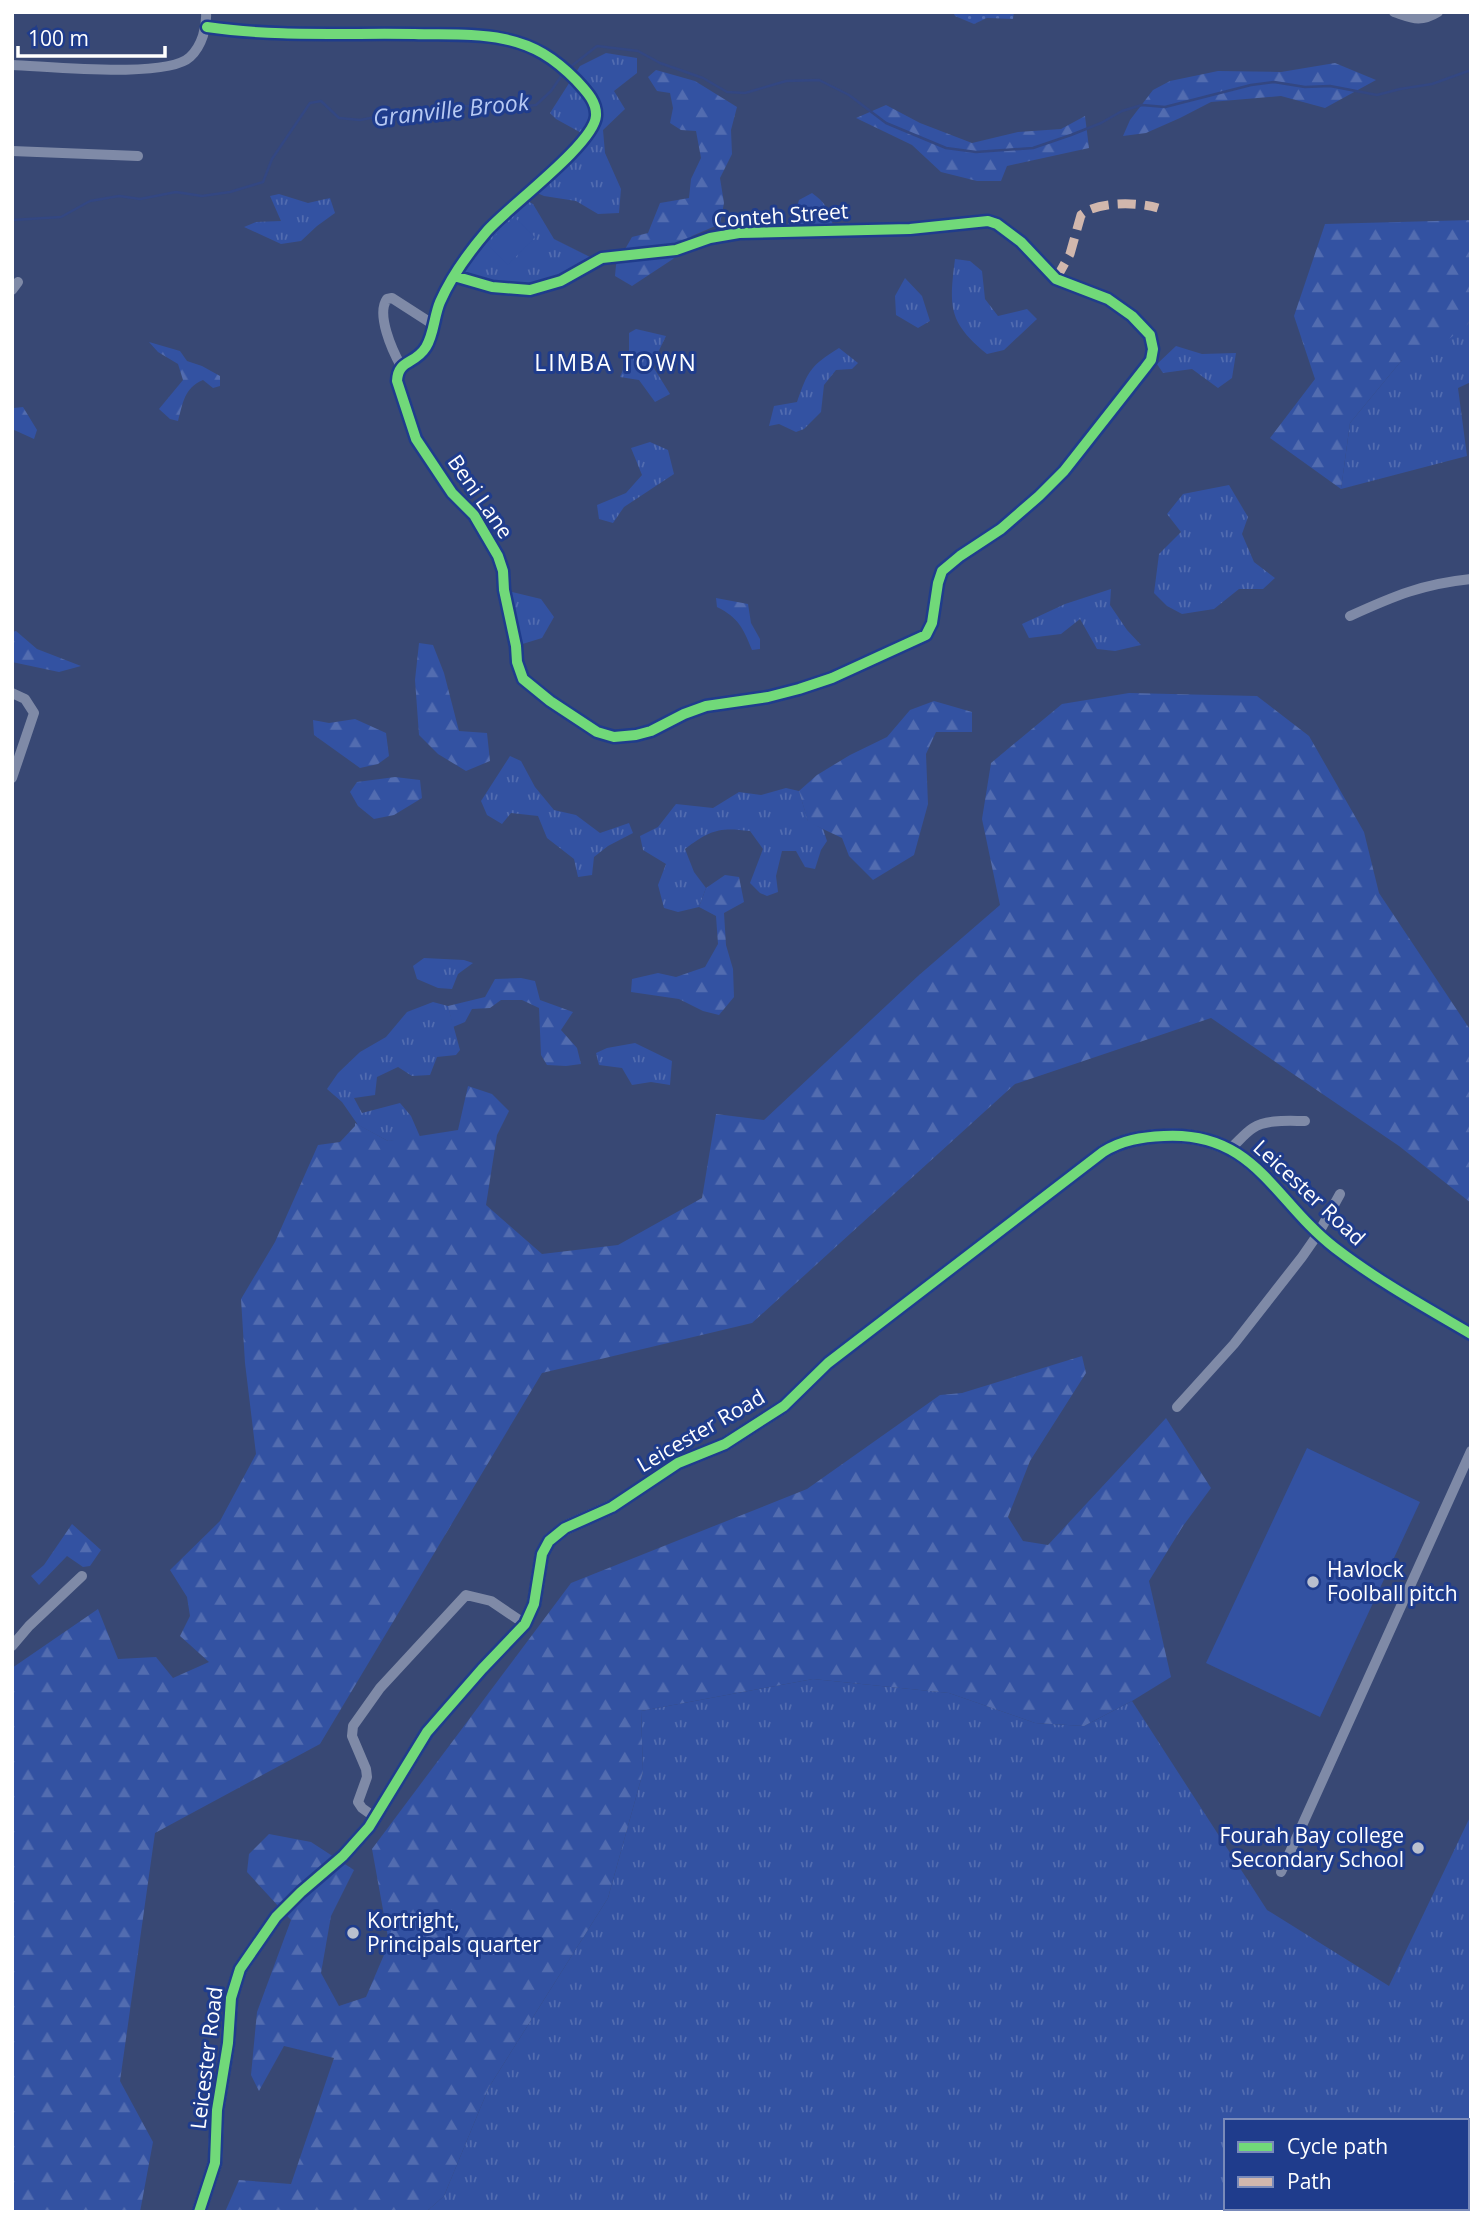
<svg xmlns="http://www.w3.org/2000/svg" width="1483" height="2224" font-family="'Open Sans',sans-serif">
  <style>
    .grass { fill: url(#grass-tufts); fill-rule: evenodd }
    .forest { fill: url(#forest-firs) }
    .garden { fill: url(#garden-dots) }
    .pitch { fill: #3352a2 }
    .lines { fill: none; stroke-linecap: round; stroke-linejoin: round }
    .stream { stroke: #334782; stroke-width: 2.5 }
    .street { stroke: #7f8aa7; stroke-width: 10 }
    .secondary { stroke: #7b85a4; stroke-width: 14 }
    .quiet { stroke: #d1b7ad; stroke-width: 9; stroke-dasharray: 18 9; stroke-linecap: butt }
    .cycleway-casing { stroke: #1f3c8c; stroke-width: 15 }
    .cycleway { stroke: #71d979; stroke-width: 10 }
    .poi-dot { fill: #b9bfce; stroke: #1f3c8c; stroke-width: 2.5 }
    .labels { text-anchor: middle; stroke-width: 6; stroke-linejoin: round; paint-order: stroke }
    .street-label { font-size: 21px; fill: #fff; stroke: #1f3c8c }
    .poi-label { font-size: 21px; fill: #fff; stroke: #1f3c8c; text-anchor: start }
    .water-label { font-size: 23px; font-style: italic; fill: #b7c9f3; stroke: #1f3c8c }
    .neighbourhood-label { font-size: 23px; letter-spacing: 2px; fill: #fff; stroke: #1f3c8c }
  </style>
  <defs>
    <pattern id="grass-tufts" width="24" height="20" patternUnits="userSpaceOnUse" patternTransform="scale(1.75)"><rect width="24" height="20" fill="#3352a2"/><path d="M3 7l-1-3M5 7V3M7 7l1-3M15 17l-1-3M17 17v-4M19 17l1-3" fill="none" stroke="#526cb0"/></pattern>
    <pattern id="forest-firs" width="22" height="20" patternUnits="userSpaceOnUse" patternTransform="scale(1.75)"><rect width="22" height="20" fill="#3352a2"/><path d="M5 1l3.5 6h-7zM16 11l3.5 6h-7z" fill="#526cb0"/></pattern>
    <pattern id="garden-dots" width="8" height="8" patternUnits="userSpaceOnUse" patternTransform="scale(1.75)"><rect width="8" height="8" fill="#3352a2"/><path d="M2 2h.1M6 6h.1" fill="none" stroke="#526cb0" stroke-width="1.8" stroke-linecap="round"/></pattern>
  </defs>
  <rect width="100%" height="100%" fill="#384874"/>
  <path class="grass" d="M606,53l31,5v15l-23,18 11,18 -22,21 2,23 16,36 -2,24 -21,1 -22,-13 -32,-5 -14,-6 55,-55 -29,-16 -6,-6 30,-47z
    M812,193c13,9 18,18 21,33l-51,5 12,-14 5,-17z
    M279,194l29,9 22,-5 5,15 -18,13 -16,15 -20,3 -37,-17 12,-5 25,-1 -11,-25z
    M522,198l11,6 21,35 36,18 2,7 -62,26 -76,-14z
    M955,259l15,2 12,10 3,28 13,17 29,-7 10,10 -33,31 -17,4c-39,-32 -38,-47 -32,-95z
    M905,278l17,18 8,25 -12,7 -22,-13 -1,-19z
    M1471,316v66l-13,6 9,68 -126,33 9,-66 52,-63 66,-36z
    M636,329l30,7 -14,29 18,29 -15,8 -16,-22 -19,-3 9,-22v-22z
    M1176,346l26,8 34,-1 -4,25 -14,10 -26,-19 -29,4 -6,-9z
    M839,348l19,15 -6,6 -16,1 -12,15 -3,27 -17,17 -8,3 -17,-8 -10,2 5,-20 23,-4c11,-31 13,-36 42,-54z
    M650,442l18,8 6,24 -50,33 -11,16 -14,-4 -2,-14 29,-12 16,-18 -11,-27z
    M1229,485l19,32 -6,17 12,28 21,16 -12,11h-24l-25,20 -32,5 -15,-8 -13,-13 5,-39 22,-22 -14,-18 16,-20z
    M1111,589l-1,16 17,25 14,15 -26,6 -18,-2 -17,-30 -19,15 -32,4 -7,-14 43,-20z
    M504,590l37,9 13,18 -12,21 -26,8z
    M510,756l11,5 14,26 19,23 22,5 24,18 29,-10 4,10 -25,13 -14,11 -2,18 -14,2 -4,-18 -27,-21 -9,-22 -27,-3 -9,11 -15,-9 -6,-14z
    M786,788l13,3 9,30 15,8 4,12 -6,9 -6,19 -10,-2 -9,-16h-14l-6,25 2,16 -11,4 -7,-3 -10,-10 13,-34 -13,-18c-31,-4 -40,-1 -65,18l9,23 12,16 -7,19 -21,5 -14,-4 -6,-23 8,-21 -23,-14 -3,-14 18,-9 18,-23 37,4 26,-16 22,3z
    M424,958l40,2 9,3 -15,11 -6,15 -14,-1 -21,-9 -4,-13z
    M433,1002l15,4 12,44 -4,5 -19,2 -7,18 -18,1 -14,-9 -21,10 -2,18 -21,3 8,15 38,-10 11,13 10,23 -33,2 -30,-16 -16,-23 -15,-13 11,-16 22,-21 26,-15 21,-25z
    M635,1043l37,18 -2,24 -19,-3 -19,3 -10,-17 -23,-3 -3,-12 11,-5z
    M813,1679l136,14 86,30 49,3 48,-25 135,209 122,76 82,-171v397h-1045l18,-16 45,-109 119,-189 35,-126 -2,-61zM1226,2121h241v87h-241z"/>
  <path class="forest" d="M1335,63l41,17 -51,28 -44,-12 -70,6 -31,16 -34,15 -23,3 7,-16 23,-30 17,-9 48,-10 63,1z
    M656,70l39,11 42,26 -6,23 1,24 -12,24 4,25 -4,21 -28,12 -19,23 -41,27 -17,-10 1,-11 16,-28 16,-4 12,-30 29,-5 2,-19 10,-21 -5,-27 -15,-1 -11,-7 3,-15 -3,-15 -13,-2 -9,-14z
    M886,105l34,18 52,20 46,-11 43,-3 24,-13 4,32 -82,18 -6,15h-24l-36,-9 -29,-27 -56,-27z
    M1471,220v96l-3,8 -48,38 -18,-2 -52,63 -9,66 -71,-51 45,-59 -21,-63 31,-92z
    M149,342l31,9 7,10 15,5 18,10v10l-7,2 -10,-8c-19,8 -20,23 -25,41l-8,-2 -11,-10 24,-29 -5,-16 -20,-12z
    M23,407l14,23 -3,9 -22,-10v-19l2,-2z
    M716,598l32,6 3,19 9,16v10l-8,1c-9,-22 -13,-32 -35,-43z
    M16,631l21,18 44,17 -22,6 -47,-10v-30z
    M419,643l14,2 11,28 15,58 28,2 3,28 -24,10 -28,-17 -19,-19 -4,-55z
    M1129,693l128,3 52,40 55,96 15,61 92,138v172l-72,-57 -188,-128 -196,66 -263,239 -210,50 -222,371 -165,89 -35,248 33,61 -13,70h-128v-544l86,-59 20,50 38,-2 17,21 36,-16 -29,-26 10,-20 -3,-19 -17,-27 50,-49 36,-67 -11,-91 -4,-64 34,-57 43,-97 22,-3 15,-16v-3l33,18 70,-11 10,-44 24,8 17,17 -12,24 -11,70 56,49 76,-9 84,-47 14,-84 48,6 154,-144 82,-71 -18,-86 9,-56 71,-59z
    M934,701l38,11v20h-36l-10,22 2,50 -14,51 -41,25 -24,-24 -7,-18 -34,-16 -9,-31 18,-16 33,-20 37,-18 23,-27z
    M355,719l31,14 3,23 -11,8 -18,4 -46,-33 -1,-15 16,3z
    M395,777l25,3 2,18 -28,17 -20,4 -16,-13 -8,-14 7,-10z
    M725,875l14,2 5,25 -20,11 2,32 7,24 1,28 -15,18 -16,-4 -24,-12 -48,-7 1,-13 26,-6 18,4 29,-10 13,-23 -2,-28 -17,-9 7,-19z
    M521,978l14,3 5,19 33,12 -12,18 16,18 4,16 -15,2 -19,-1 -6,-10 -2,-47 -17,-8h-21l-11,8 -18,1 -7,13 -12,5 -5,-21 37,-9 10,-18z
    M1082,1356l4,17 -56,88 -22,56 15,24 25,4 118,-127 45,70 -28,38 -34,55 22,96 -39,24 -48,25 -49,-3 -86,-30 -136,-14 -172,32 2,61 -35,126 -119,189 -45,109 -18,16h-201l14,-32 52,4 43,-126 -50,-12 -25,45 -8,-16 6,-63 34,-92 -44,-48 2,-18 20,-20 42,8 43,28 -23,46 -10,57 18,33 27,-9 23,-54 -17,-94 199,-266 236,-94 133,-94 22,-2z
    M72,1524l29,26 -11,16 -7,1 -16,-11 -28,29 -8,-9 13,-11z"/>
  <path class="garden" d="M953,12h61l-1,7 -26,-1 -13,6 -19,-8z"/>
  <path class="pitch" d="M514,217l21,20 -27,28 -21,-21z
    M1307,1448l113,54 -100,215 -114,-54z"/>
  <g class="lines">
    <path class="stream" d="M569,68l28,-22 41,5 22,12 43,15 24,14 18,1 41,-12 33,-1 30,15 37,28 60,25 30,4 57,-4 38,-13 30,-12 21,-12 20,-6 23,2 86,-22 23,-3 31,5 25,-1 47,9 23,-6 32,-5 39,-14
      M12,220l49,-3 29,-16 29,-5 21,3 36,-7 26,4 28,-4 33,-10 9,-23 38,-56 11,-2 18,17 21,2 47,-9 62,-5 47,1 20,-2 15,-14 13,-19"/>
    <path class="street" d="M1394,12c18,6 26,11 44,0
      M207,27c68,10 137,6 207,7 30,1 60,-1 90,5 30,6 50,19 72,41 9,10 21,21 20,36 -2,28 -88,91 -109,115 -18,21 -36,46 -47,71 -6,14 -6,32 -14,45 -11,18 -28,12 -29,34l19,58 36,54 22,22 24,41 5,15 1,19 12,56 1,16 6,17 27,22 47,31 17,5 22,-2 15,-4 33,-17 22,-8 62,-9 31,-8 33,-11 94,-43 6,-12 6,-40 4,-12 18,-15 41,-27 38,-33 25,-25 81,-103 6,-8 2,-11 -3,-14 -18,-19 -24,-17 -52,-20 -35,-37 -24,-18 -9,-3 -78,8 -171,4 -29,5 -34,12 -74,8 -41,23 -31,9 -38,-3 -38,-11
      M12,65c35,1 155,14 178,-8 12,-11 17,-30 16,-45
      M12,151l126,5
      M12,290l6,-8
      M401,366c-9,-16 -25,-52 -14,-67l5,-1 42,27
      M1350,616c44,-20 72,-32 121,-37
      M12,693l13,6 9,14 -22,65
      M1231,1148c7,-6 14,-15 22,-20 14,-9 36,-7 52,-7
      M1177,1407l57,-63 68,-87 16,-23 22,-40
      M12,1646l17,-20 53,-50
      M376,1818l-14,-10 -4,-6 9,-25 -1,-8 -14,-33 1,-10 27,-38 86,-93 25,6 34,23
      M1281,1872l190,-421"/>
    <path class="secondary" d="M199,2212l16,-49 2,-53 11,-67 3,-45 9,-29 36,-52 25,-25 42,-36 26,-29 58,-95 55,-63 43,-45 9,-20 8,-50 7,-13 16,-13 47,-21 66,-44 47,-19 59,-38 44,-43 275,-211c19,-12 39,-15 61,-16 91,-5 110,65 171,112 43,33 90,59 136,86"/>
    <path class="quiet" d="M1056,279l14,-25 11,-39c16,-14 58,-13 77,-7"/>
    <defs>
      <path id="cycleway" d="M207,27c68,10 137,6 207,7 30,1 60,-1 90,5 30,6 50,19 72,41 9,10 21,21 20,36 -2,28 -88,91 -109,115 -18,21 -36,46 -47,71 -6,14 -6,32 -14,45 -11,18 -28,12 -29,34l19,58 36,54 22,22 24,41 5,15 1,19 12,56 1,16 6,17 27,22 47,31 17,5 22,-2 15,-4 33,-17 22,-8 62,-9 31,-8 33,-11 94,-43 6,-12 6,-40 4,-12 18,-15 41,-27 38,-33 25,-25 81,-103 6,-8 2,-11 -3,-14 -18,-19 -24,-17 -52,-20 -35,-37 -24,-18 -9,-3 -78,8 -171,4 -29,5 -34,12 -74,8 -41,23 -31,9 -38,-3 -38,-11
        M199,2212l16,-49 2,-53 11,-67 3,-45 9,-29 36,-52 25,-25 42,-36 26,-29 58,-95 55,-63 43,-45 9,-20 8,-50 7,-13 16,-13 47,-21 66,-44 47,-19 59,-38 44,-43 275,-211c19,-12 39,-15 61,-16 91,-5 110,65 171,112 43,33 90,59 136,86"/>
    </defs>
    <use href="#cycleway" class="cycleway-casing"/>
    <use href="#cycleway" class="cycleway"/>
  </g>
  <g class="poi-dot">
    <circle cx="1313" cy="1582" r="7"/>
    <circle cx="1418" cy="1848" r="7"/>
    <circle cx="353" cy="1933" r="7"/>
  </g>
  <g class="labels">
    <g class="street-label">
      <text transform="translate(781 216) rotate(-4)" y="7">Conteh Street</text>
      <text transform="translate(480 497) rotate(55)" y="7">Beni Lane</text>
      <text transform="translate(1309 1193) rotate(43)" y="7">Leicester Road</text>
      <text transform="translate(701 1431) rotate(-30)" y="7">Leicester Road</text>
      <text transform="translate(207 2058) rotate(-83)" y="7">Leicester Road</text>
    </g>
    <g class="poi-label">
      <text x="1327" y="1577">Havlock<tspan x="1327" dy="24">Foolball pitch</tspan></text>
      <text x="1404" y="1843" text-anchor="end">Fourah Bay college<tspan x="1404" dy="24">Secondary School</tspan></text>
      <text x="367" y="1928">Kortright,<tspan x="367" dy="24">Principals quarter</tspan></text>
    </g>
    <g class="water-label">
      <text transform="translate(451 110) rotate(-6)" y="8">Granville Brook</text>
    </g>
    <g class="neighbourhood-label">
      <text x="616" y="371">LIMBA TOWN</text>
    </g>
  </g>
  <rect width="1483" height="2224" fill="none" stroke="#ffffff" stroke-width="28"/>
  <rect x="1224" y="2119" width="245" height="91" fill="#1f3c8c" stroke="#798aba" stroke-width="2"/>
  <rect x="1238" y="2142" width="35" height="10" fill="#71d979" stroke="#798aba" stroke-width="2"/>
  <text x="1287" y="2154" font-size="21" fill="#ffffff">Cycle path</text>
  <rect x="1238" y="2177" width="35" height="10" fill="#d1b7ad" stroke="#798aba" stroke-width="2"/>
  <text x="1287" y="2189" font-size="21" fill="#ffffff">Path</text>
  <path d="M18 46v10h147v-10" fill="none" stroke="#ffffff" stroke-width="3.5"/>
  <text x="28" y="46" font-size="21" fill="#ffffff" stroke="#1f3c8c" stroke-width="5" paint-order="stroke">100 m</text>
</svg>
